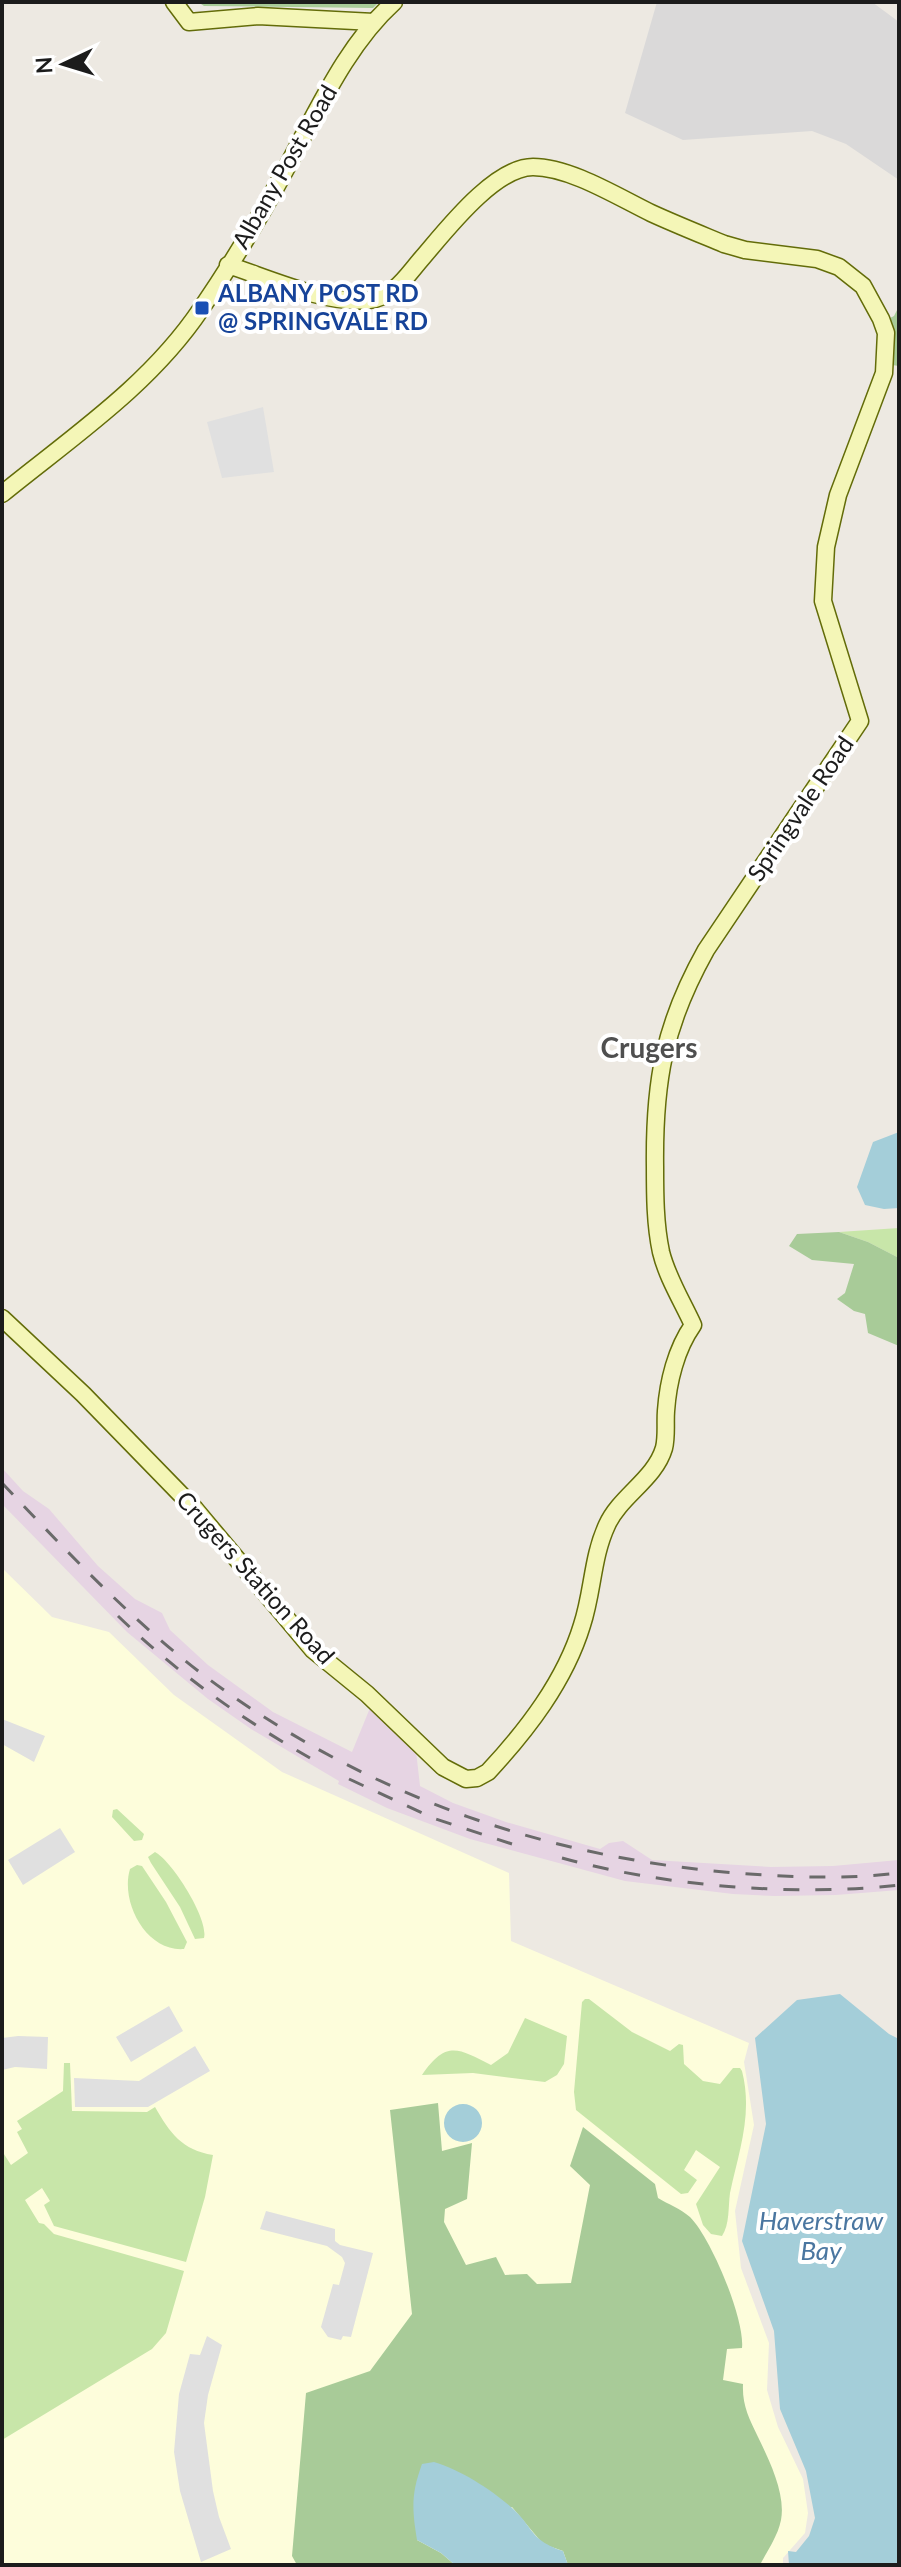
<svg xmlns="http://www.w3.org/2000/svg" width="901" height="2567" font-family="Lato,sans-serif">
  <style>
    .residential { fill: #dad9d9 }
    .industrial { fill: #e6d4e3 }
    .education { fill: #fdfddb }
    .grass { fill: #c8e6a9 }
    .forest { fill: #a8cb98 }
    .parking { fill: #e0e0e0 }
    .water { fill: #a4ced9 }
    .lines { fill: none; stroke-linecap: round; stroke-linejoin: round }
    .secondary-casing { stroke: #636c09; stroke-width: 19 }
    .secondary { stroke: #f4f6b7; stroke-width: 16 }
    .rail { stroke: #6a6a6a; stroke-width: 3; stroke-dasharray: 16 16; stroke-linecap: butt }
    .transit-dot { fill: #1a4fb4; stroke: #fff; stroke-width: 3 }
    .labels { text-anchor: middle; stroke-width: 8; stroke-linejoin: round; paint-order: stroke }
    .street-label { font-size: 24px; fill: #1c1c1c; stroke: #fff }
    .transit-label { font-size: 24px; font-weight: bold; fill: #164399; stroke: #fff; text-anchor: start }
    .water-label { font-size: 26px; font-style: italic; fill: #4a76a0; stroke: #fff }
    .quarter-label { font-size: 28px; font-weight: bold; fill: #4f4f4f; stroke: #fff }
  </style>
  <rect width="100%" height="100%" fill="#ede9e2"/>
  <path class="residential" d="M657,2h215l27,20v158l-53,-36 -34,-13 -129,9 -58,-27z"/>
  <path class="industrial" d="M2,1468l21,23 26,18 49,57 37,33 27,14 8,17 38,35 65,47 79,40 18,-44 46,43 4,35 33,17 53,19 94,27 9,-6 14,-2 29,19 119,7 62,-1 66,-6v30l-63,5 -61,1 -42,-2 -108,-13 -155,-42 -83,-31 -49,-24 1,-3 -88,-52 -43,-30 -81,-67 -125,-128z"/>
  <path class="education" d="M2,1568l50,49 57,15 65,63 108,77 227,101 2,68 238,102 -5,19 10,63 -19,86 6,57 28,75 -2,47 11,37 25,52 5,34 -3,20 -22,25v7h-781z"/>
  <path class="grass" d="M899,1228v30l-31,-16 -29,-10z
    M117,1809l27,25 -2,6 -8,1 -22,-24 1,-7z
    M155,1852c17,9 54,67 49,86l-9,1 -15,-32 -29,-44 -3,-6z
    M137,1865l5,1 24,36 21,40 -3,7c-38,3 -64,-47 -54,-80z
    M585,1999h4l43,33 38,19 9,-7 4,1 1,19 19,17 17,3 13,-16h7l2,3c11,43 -3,80 -12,122 -2,14 0,31 -8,43l-11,-2 -8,-9 -7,-21 24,-37 -24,-17 -12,20 13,10 -9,13 -7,1 -105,-84 -2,-18 8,-90z
    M525,2018l42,18 -3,28 -7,11 -12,7 -72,-9 -51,2c24,-35 36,-27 69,-10l17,-12z
    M64,2063h6l2,48 75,1 8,-5c15,26 27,43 58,48l-8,42 -19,65 -132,-36 -10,-21 6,-4 -8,-13 -17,12 14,23 5,1 10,10 130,37 -18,62 -14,16 -150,91v-289l9,14 17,-12 -11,-21 5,-3 -5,-8 46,-30z"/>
  <path class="forest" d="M198,2h181l-6,6 -169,-2z
    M899,306v60l-7,-1 -4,-46 6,-3z
    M839,1232l29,10 31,16v88l-31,-13 -3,-19 -11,-3 -17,-12 8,-6 9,-29 -42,-4 -23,-14 8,-12z
    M438,2103l4,48 30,-8 -5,56 -22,10 -1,13 22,43 30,-8 9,18 22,-1 10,10 34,-1 19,-98 -20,-19 13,-39 72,57 3,14c10,6 23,11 32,19 21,21 55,102 52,131l-15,1 -4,31 20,4c-1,21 6,34 15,53 11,23 28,57 23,83 -3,16 -14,31 -21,45h-192l-5,-14 -20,-7 -31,-37 -95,33 24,13 14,12h-158l-5,-9 14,-163 64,-22 42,-57 -22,-204z"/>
  <path class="parking" d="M263,407l11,65 -52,6 -15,-56z
    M2,1719l43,17 -11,26 -32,-18z
    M60,1828l15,24 -52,33 -15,-25z
    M169,2006l14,25 -52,31 -15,-25z
    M18,2036l30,1 -1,32 -32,-2 -13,3v-32z
    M195,2046l15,25 -62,36h-73l-1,-29 65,3z
    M266,2211l69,18v12l5,4 33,8 -22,84 -8,-1 -2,4 -13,-3 -7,-10 12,-43 6,1 6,-22 -3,-6 -15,-11 -67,-17z
    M207,2336l15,9 -14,50 -4,28 9,68 6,26 12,32 -30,13 -21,-71 -6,-39 5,-58 11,-40 10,1z"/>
  <path class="water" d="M899,1132v76l-15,1 -19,-4 -8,-18 16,-45z
    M840,1994l49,40 10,5v526h-110l-1,-14 8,1 13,-16 6,-18 -9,-47 -26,-62 -6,-78 -32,-90 24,-117 -11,-86 42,-38z
    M444 2123a19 19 0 1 1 38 0a19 19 0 1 1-38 0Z
    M434,2462c25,7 58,28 77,45 23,20 18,33 52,44l5,14h-113l-14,-12 -24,-13c-5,-31 -6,-46 5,-76z"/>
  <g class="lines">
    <defs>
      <path id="secondary" d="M174,2l15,20 69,-6 116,6
        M2,494c70,-57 148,-109 199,-185 36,-53 70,-110 99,-167 26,-49 53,-103 94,-140
        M2,1318l81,76 112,115 118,141 54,44 76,73 23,12 11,-1 11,-6c39,-42 77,-91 94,-147 11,-33 10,-68 25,-100 13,-29 48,-46 57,-77 3,-12 1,-25 2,-37 2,-29 10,-62 27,-86 -11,-24 -26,-48 -32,-73 -6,-28 -6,-58 -6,-86 -1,-85 9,-141 51,-216l154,-229 -37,-120 3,-54 12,-52 46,-122 2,-40 -5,-14 -18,-33 -24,-19 -22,-8 -72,-9 -21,-6c-24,-10 -49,-20 -73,-31 -33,-16 -81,-46 -118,-46 -38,0 -86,62 -110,90 -16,18 -28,40 -54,43 -42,5 -101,-22 -141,-35"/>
    </defs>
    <use href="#secondary" class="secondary-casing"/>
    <use href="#secondary" class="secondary"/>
    <path class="rail" d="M2,1483c70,74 142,151 226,210 151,105 314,162 496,179 58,5 116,8 175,1
      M118,1616c58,56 122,102 192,142
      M349,1779l84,39 79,26
      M562,1858c101,28 233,39 337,27"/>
  </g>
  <rect class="transit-dot" x="194" y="300" width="16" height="16" rx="4"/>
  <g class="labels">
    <g class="street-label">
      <text transform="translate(285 167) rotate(-60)" y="8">Albany Post Road</text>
      <text transform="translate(801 809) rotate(-56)" y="8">Springvale Road</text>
      <text transform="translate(255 1578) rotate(48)" y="8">Crugers Station Road</text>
    </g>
    <g class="transit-label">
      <text x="218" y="302">ALBANY POST RD<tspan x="218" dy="28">@ SPRINGVALE RD</tspan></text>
    </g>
    <g class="water-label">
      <text x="821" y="2230">Haverstraw<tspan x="821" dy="30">Bay</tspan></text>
    </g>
    <g class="quarter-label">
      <text x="649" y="1058">Crugers</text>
    </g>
  </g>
  <rect width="901" height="2567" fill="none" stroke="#1c1c1c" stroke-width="8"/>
  <g transform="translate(64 64) rotate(266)" stroke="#ffffff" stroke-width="6" paint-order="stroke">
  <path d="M0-6L14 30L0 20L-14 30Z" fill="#1c1c1c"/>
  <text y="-12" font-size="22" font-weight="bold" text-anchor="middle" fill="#1c1c1c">N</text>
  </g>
</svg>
